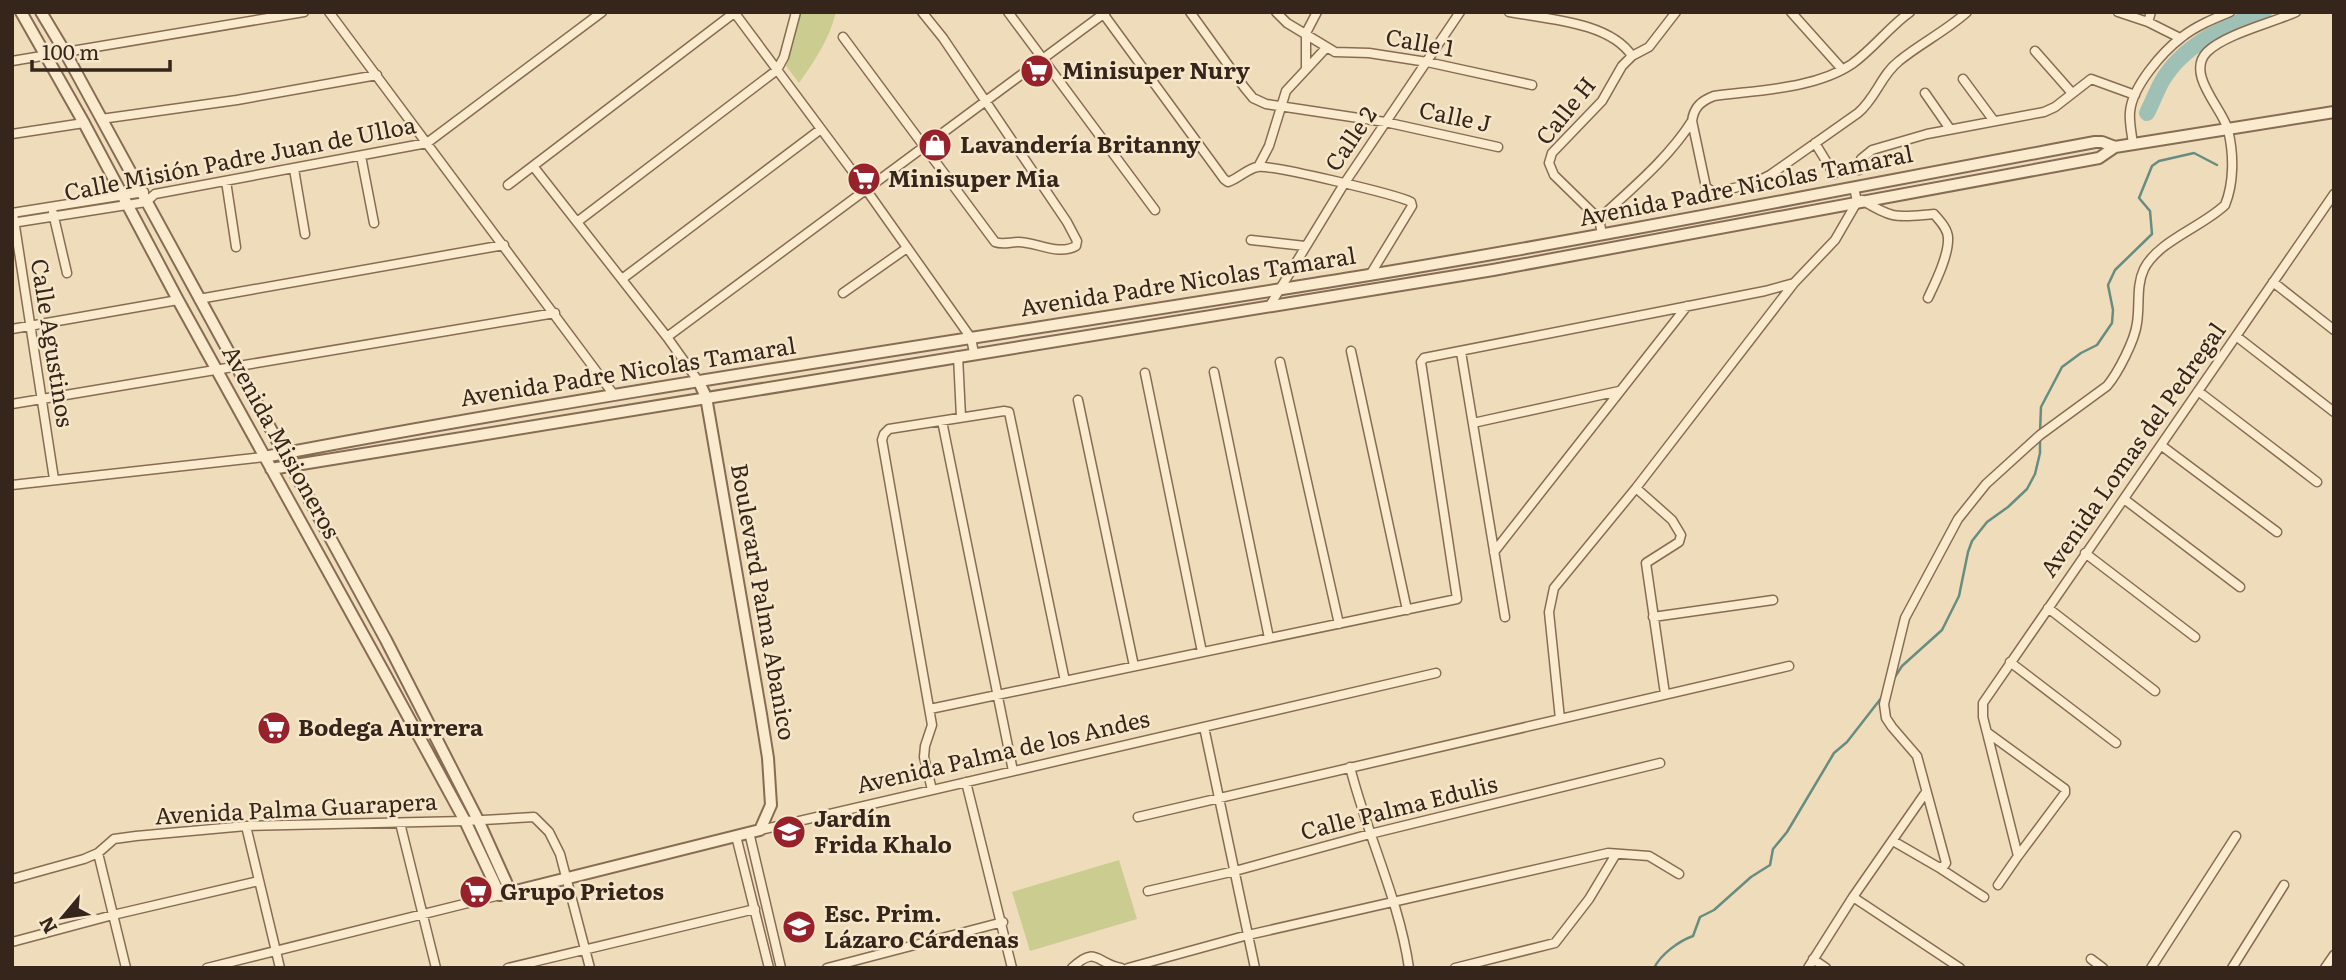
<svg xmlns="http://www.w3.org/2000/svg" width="2346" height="980" font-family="Literata,serif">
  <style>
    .green { fill: #cacd8f }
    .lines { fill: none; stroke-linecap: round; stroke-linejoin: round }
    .stream { stroke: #678d81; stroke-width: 2.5 }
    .river { stroke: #9fc0b4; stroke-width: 16 }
    .minor-casing { stroke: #876c54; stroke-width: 11 }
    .tertiary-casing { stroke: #876c54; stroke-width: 14 }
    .minor { stroke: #faeace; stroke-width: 8 }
    .tertiary { stroke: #faeace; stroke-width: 10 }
    .labels { text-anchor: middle; stroke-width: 5; stroke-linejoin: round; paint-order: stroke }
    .street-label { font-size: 23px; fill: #35251a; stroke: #f6e7ca }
    .poi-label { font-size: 23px; font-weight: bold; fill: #35251a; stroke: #f6e7ca; text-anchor: start }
  </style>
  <rect width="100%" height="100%" fill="#efdcbb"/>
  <path class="green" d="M800,12h36c-7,28 -21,48 -37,71l-13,-17z
    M1119,860l18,59 -107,32 -18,-59z"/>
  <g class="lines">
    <path class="stream" d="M2040,432l1,-25 21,-40 19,-14 16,-8 15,-22 1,-13 -5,-25 7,-15 37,-36 -2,-23 -11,-13 13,-32 7,-5 35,-8 23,12
      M1893,680l9,-14 40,-36 17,-34 9,-44 4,-11 15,-19 21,-15 19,-18 8,-15 5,-21v-15
      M1654,968c7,-14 25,-27 39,-32l7,-19 14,-7 37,-33 19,-12 3,-16 14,-17 47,-79 13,-11 35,-45"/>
    <path class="river" d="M2147,113c5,-10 9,-20 14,-30 21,-38 64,-57 103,-71"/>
    <defs>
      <path id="minor" d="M329,12l285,383
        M734,12l131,176 106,150 3,15
        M1008,12l147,198
        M1102,12l122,167 4,3c10,-3 19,-13 29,-15 13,-3 141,28 154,35l1,4 -42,69
        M1190,12l54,75 9,11 13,6 119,18 113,25
        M1276,12l11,11 48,29 34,1 58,9 105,23
        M1509,12c38,7 101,10 123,44
        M1791,12l51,57
        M1910,12c-21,15 -37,37 -58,52 -37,25 -94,26 -138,32 -13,5 -20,11 -22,25l14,66 8,6 40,-10 16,-8 88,-62c18,-15 23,-38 41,-52 22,-18 47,-30 68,-49
        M2118,12l30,10 32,16
        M2148,22l3,-10
        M843,37l152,205c8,3 15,0 23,0 19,0 40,14 58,4l1,-5 -10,-19 -124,-184 -21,-26
        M2035,51l37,42
        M12,61l292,-49
        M1306,69v-36l11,-21
        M1963,79l31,42
        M1925,93l25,36
        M101,119l136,-19 140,-25
        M12,134l72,-11
        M1815,143l19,31
        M2133,145c-1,-11 -4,-22 -3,-33 2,-25 32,-60 52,-75 14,-11 31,-18 48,-25
        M361,156l13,67
        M533,166l134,171 32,45
        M1258,167l11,-21 17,-55 40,-43
        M294,169l11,65
        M1859,170l2,-11 11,-9 55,-16 117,-22 11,-5 36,-28 44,16
        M226,181l10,66
        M508,185l226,-172
        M1862,200c32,20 35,17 72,14 6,7 14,15 14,24 1,17 -13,45 -20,60
        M12,213l132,-21
        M13,213l41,266
        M53,213l14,60
        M1599,219l-45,-44 -5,-12 3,-10 50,-52 20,-35 10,-10 17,-9 27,-35
        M577,222l200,-152 7,-13 12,-45
        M12,223l134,-21 9,-8 272,-51 175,-131
        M1602,234l-3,-15c32,-30 69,-60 93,-98
        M1251,240l54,6
        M622,279l199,-150
        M2273,282l61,48
        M843,293l64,-45
        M199,299l305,-54
        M1269,307l75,-123 116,-172
        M12,329l166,-29
        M2236,336l98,76
        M667,337l439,-325
        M1351,351l56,259
        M1461,352l44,265
        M958,356l3,61
        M1280,362l59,262
        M1214,372l55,266
        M1145,373l57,279
        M2198,391l119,91
        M1078,400l56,266
        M12,404l543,-91
        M942,421l71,350
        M1473,423l146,-32
        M2162,446l115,86
        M12,485l252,-28
        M1636,488l36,32 9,15 -2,7 -33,21 19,131
        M2124,499l116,88
        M1494,552l193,-246
        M2085,553l110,84
        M2048,608l107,83
        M1653,617l120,-17
        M2010,662l106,81
        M930,709l527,-110 -36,-237 3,-4 341,-67 29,-8
        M1560,719l-11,-107 5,-24 82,-100 158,-205 41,-43 22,-38 -3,-15
        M1204,727l51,241
        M1988,733l77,56v4l-47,63 -35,-139v-14l351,-509
        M1350,767c17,68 49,132 59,201
        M966,782l46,186
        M932,790l-8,-33 1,-11 7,-21 -50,-285 2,-6 5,-5 115,-18 5,1 56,269
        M1138,817l651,-151
        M400,823l36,145
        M246,826l34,142
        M760,830l676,-157
        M749,832l32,136
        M736,836l33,132
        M1893,841l45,26h5l3,-4 -29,-107 -25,-29 -6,-9 -2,-14 21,-86 53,-99 28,-35 54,-49 67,-49c11,-13 28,-46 30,-63 3,-19 -1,-37 7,-54 14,-28 58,-42 81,-64 9,-22 9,-51 3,-75 -5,-21 -43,-56 -21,-78 18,-18 65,-29 89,-40
        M98,853l28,115
        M1938,867l46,30
        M12,879l72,-20 14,-6 16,-14 22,-3 110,-10 219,-5 69,-4 15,15 11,22 30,114
        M1998,885l20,-29
        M1148,891l87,-20 135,-37 290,-71
        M1853,897l107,71
        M12,942l101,-27 146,-34
        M1813,959l13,9
        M2091,959l12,9
        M207,968l293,-73
        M508,968l247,-59
        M827,968l176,-46
        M1072,968c24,-23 24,-5 49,0
        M1128,968l120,-33 360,-82 41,3 30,18
        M1455,968l100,-25 34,-44 27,-45
        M1808,968l45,-71 73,-105
        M2151,968l85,-132
        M2232,968l52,-83
        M2325,968l9,-13"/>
      <path id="tertiary" d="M21,12l63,111 94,177 208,376 79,145 35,74 260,-65 11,-25 -3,-47 -7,-44 -55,-317 -7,-15
        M41,12l24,40 321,588 92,180 33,73
        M264,457c367,-70 737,-122 1105,-182 243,-40 484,-88 726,-133h7l13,5
        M271,469l1222,-199 606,-112 16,-11 219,-35"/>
    </defs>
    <use href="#minor" class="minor-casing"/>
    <use href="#tertiary" class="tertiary-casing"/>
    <use href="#minor" class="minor"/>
    <use href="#tertiary" class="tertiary"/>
  </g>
  <defs>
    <symbol id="supermarket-disc" viewBox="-11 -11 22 22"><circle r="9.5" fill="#98222b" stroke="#f6e7ca"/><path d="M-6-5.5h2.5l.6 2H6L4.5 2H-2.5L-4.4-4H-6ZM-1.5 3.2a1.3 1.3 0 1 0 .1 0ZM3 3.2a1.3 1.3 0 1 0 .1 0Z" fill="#fff"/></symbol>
    <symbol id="shop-disc" viewBox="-11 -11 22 22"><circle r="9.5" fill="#98222b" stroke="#f6e7ca"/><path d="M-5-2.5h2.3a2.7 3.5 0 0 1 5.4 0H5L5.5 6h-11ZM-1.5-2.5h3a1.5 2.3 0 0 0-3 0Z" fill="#fff"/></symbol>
    <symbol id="school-disc" viewBox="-11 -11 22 22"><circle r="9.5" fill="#98222b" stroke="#f6e7ca"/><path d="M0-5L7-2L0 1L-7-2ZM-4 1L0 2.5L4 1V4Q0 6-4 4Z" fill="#fff"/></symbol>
  </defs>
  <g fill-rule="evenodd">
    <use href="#supermarket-disc" x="1018" y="52" width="38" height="38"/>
    <use href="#shop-disc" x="916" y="126" width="38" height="38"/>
    <use href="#supermarket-disc" x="845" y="160" width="38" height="38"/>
    <use href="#supermarket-disc" x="255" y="709" width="38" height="38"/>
    <use href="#school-disc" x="770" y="813" width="38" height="38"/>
    <use href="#supermarket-disc" x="457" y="873" width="38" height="38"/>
    <use href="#school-disc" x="780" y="908" width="38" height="38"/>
  </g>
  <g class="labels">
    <g class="street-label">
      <text transform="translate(1420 43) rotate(10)" y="8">Calle 1</text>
      <text transform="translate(1566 111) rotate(-51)" y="8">Calle H</text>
      <text transform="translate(1455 117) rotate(12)" y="8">Calle J</text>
      <text transform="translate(1351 139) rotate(-56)" y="8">Calle 2</text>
      <text transform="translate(240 159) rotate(-11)" y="8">Calle Misión Padre Juan de Ulloa</text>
      <text transform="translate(1746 186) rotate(-11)" y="8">Avenida Padre Nicolas Tamaral</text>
      <text transform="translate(1188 282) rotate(-9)" y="8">Avenida Padre Nicolas Tamaral</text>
      <text transform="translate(52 343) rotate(81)" y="8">Calle Agustinos</text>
      <text transform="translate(628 372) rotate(-9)" y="8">Avenida Padre Nicolas Tamaral</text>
      <text transform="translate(281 442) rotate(61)" y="8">Avenida Misioneros</text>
      <text transform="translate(2133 450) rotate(-55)" y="8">Avenida Lomas del Pedregal</text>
      <text transform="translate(763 602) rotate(80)" y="8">Boulevard Palma Abanico</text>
      <text transform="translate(1003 752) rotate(-13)" y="8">Avenida Palma de los Andes</text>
      <text transform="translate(1399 808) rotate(-14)" y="8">Calle Palma Edulis</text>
      <text transform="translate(296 809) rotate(-3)" y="8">Avenida Palma Guarapera</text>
    </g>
    <g class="poi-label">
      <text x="1062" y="79">Minisuper Nury</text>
      <text x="960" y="153">Lavandería Britanny</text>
      <text x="888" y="187">Minisuper Mia</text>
      <text x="298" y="736">Bodega Aurrera</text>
      <text x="814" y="827">Jardín<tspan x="814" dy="26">Frida Khalo</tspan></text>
      <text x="500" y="900">Grupo Prietos</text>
      <text x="824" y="922">Esc. Prim.<tspan x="824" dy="26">Lázaro Cárdenas</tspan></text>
    </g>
  </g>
  <rect width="2346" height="980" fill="none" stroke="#35251a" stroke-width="28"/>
  <g transform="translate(63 917) rotate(241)" stroke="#f6e7ca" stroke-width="5" paint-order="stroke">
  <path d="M0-5L12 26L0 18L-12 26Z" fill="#35251a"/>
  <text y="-10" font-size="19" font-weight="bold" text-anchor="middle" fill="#35251a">N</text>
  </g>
  <path d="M32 60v10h138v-10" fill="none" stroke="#35251a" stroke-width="3.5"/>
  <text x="42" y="60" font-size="21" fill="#35251a" stroke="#f6e7ca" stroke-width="5" paint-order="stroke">100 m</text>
</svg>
